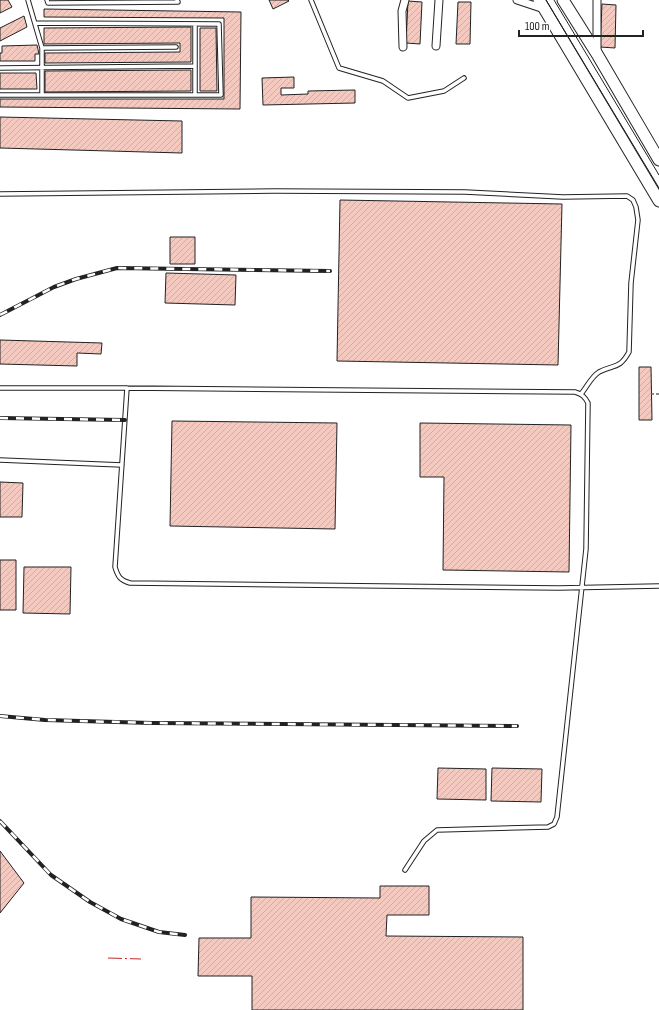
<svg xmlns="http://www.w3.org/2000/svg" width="659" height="1010" font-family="'Sofia Sans Condensed',sans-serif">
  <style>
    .building { fill: url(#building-hatch); stroke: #222 }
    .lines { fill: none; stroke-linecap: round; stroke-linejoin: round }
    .service-casing { stroke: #222; stroke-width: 5.5 }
    .minor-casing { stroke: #222; stroke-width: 9 }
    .secondary-casing { stroke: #222; stroke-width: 13 }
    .path { stroke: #646464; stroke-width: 1.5; stroke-dasharray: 3 2; stroke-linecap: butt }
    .service { stroke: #fff; stroke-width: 3.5 }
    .minor { stroke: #fff; stroke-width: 7 }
    .secondary { stroke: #fff; stroke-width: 11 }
    .tram { stroke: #222; stroke-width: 1 }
    .rail-casing { stroke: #222; stroke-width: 4 }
    .rail { stroke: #fff; stroke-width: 2.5; stroke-dasharray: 8; stroke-linecap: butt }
    .power { stroke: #c62828; stroke-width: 1; stroke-dasharray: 14 3 2 3; stroke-linecap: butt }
  </style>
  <defs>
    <pattern id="building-hatch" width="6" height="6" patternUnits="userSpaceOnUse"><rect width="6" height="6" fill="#f3c9c0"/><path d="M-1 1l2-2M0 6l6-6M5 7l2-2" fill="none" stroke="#d0aca5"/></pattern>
  </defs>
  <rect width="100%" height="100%" fill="#fff"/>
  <path class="building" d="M0,0h8l4,7 -12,6z
    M269,0h19l1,1 -16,8z
    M408,1l14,1 -2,42 -14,-1z
    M458,2h13l-1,42h-14z
    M602,4l14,1 -1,43 -15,-1z
    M44,9l197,3 -1,97 -240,-2v-8h224v-81l-180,-1z
    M24,16l3,11 -27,14v-13z
    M191,27v35l-146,1v-10l135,-1v-9l-136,1v-16z
    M200,28h16l1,63h-17z
    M37,45l2,9h-4v7h-35v-8h2v-7z
    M191,70v21l-146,1v-21z
    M0,73h36l1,16h-37z
    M294,77v11h-13v7l27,-1v-3l47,-1v13l-92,2 -1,-27z
    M0,117l182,4v32l-182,-5z
    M340,200l222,4 -4,161 -221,-4z
    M170,237h25v27h-25z
    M166,273l70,2 -1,30 -70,-2z
    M0,340l102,3 -1,11 -24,-1v13l-77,-2z
    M639,367h12l1,53h-13z
    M172,421l165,2 -2,106 -165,-3z
    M420,423l151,2 -2,147 -126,-2 1,-93h-24z
    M0,482l23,1 -1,34h-22z
    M0,560h16v50h-16z
    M24,567h47l-1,47 -47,-1z
    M438,768l48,1v31l-49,-1z
    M492,768l50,1 -1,33 -50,-1z
    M0,851l24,32 -24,30z
    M380,886h49v29h-42l-1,21 137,1v73h-271v-34h-54l1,-38h52v-41l129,1z"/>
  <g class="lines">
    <defs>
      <path id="service" d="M28,0l14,48v47
        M47,0l1,3 130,-1 -1,-2
        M311,0l28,68 44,13 25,17 36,-7 20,-13
        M195,24v71
        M42,48l134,-1
        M0,68l195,-2
        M0,95h221l-2,-71 -184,-1
        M0,194l274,-3 191,1 98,5 64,-1 6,4 3,7 2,13 -7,63 -2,69c-10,18 -15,12 -30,20 -8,5 -12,15 -18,22
        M0,388h127l448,4c7,2 10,5 13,11l-2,146 -29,268 -3,7 -6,3 -111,3 -13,11 -19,29
        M127,388l-12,179c3,10 5,13 15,16l429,5 100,-2
        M0,460l122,5"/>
      <path id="minor" d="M517,0l27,9
        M597,0v52
        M436,46l3,-46
        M403,47l-1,-36 3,-11"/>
      <path id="secondary" d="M539,0l120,201
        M563,0l34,54 62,106"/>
    </defs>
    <use href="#service" class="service-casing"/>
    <use href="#minor" class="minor-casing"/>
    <use href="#secondary" class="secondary-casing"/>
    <path class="path" d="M651,394h8"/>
    <use href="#service" class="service"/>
    <use href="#minor" class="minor"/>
    <use href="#secondary" class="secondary"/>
    <path class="tram" d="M546,0l113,188
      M554,0l105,175"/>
    <defs>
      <path id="rail" d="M0,315l54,-28 22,-8 41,-11 213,3
        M0,418l125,2
        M0,716l45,4 107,3 365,3
        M0,821l51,54 39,27 31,17 38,13 26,3"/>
    </defs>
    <use href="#rail" class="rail-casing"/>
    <use href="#rail" class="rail"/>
    <path class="power" d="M108,958l33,1"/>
  </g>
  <path d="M519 30v6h124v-6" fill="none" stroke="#222222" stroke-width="2"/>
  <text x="525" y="30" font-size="12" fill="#222222" stroke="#ffffff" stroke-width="3" paint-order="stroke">100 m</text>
</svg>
